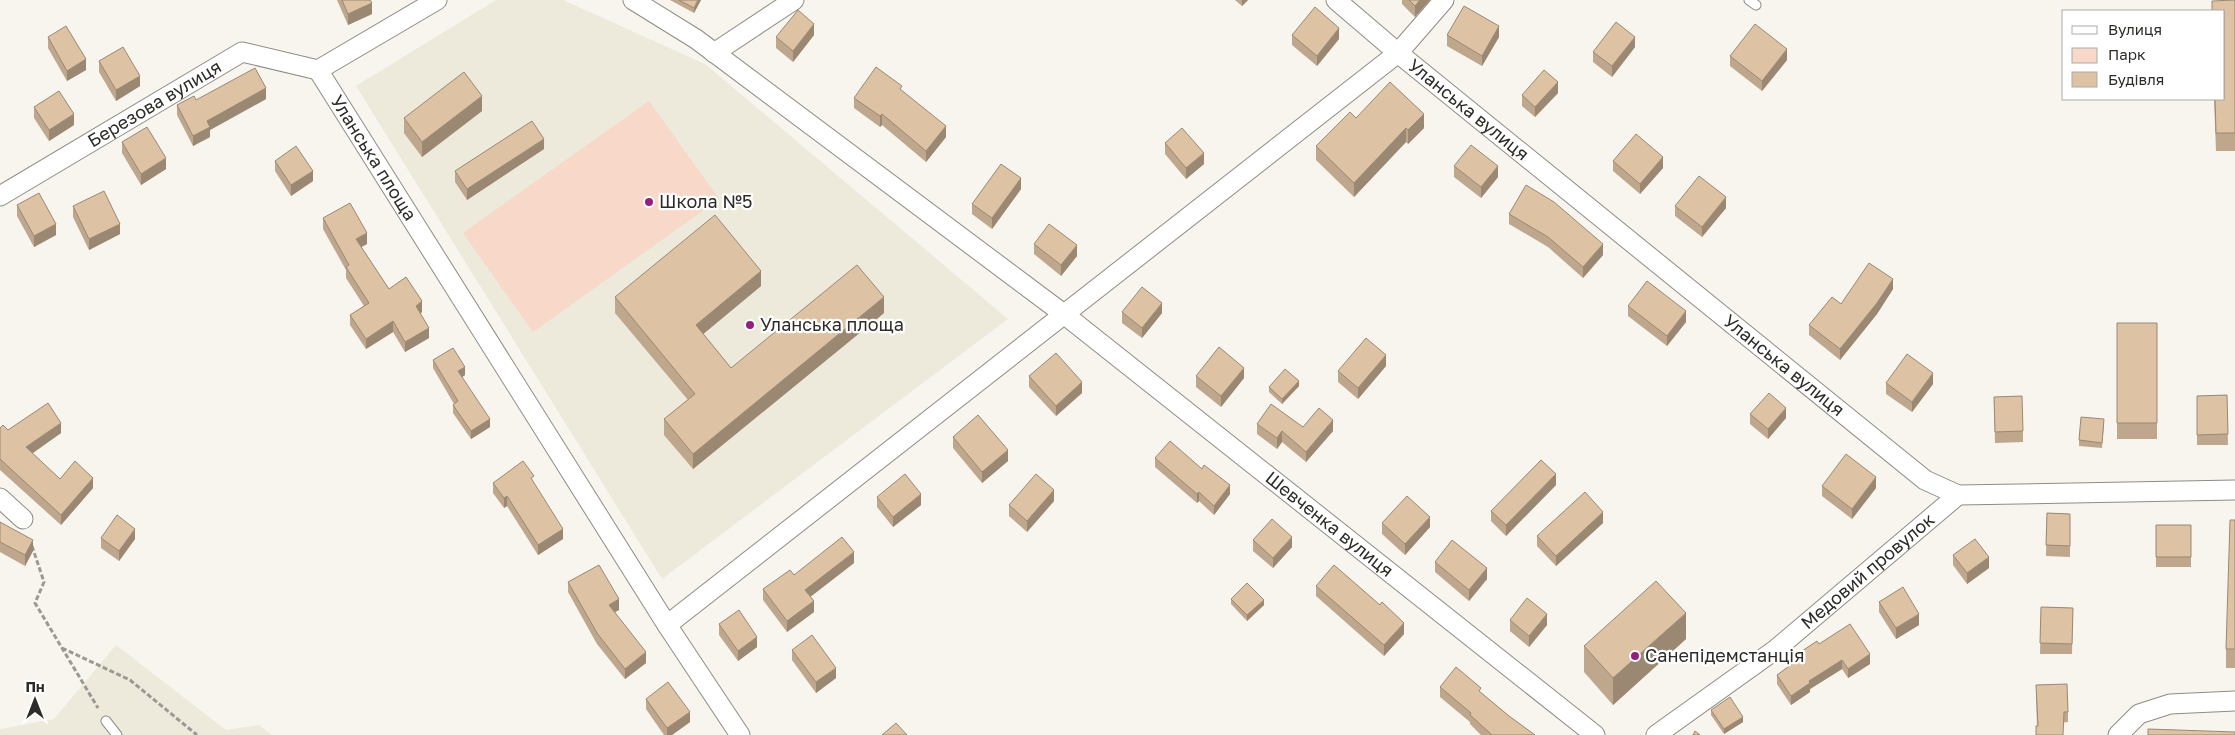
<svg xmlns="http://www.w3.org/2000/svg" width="2235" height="735" font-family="'Golos Text',sans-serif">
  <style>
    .built { fill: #ede9db }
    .green { fill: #f7d8c9 }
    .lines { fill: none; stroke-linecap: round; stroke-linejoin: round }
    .lane-casing { stroke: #8e8c86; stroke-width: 11 }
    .street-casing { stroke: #8e8c86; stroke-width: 21 }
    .path { stroke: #9a9994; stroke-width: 3; stroke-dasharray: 5 2.5; stroke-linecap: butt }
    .lane { stroke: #fff; stroke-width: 9 }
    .street { stroke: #fff; stroke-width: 19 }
    .wall { fill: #bea78d }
    .shaded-wall { fill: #9b8873 }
    .building { fill: #ddc2a4; stroke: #9b8873 }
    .poi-dot { fill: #951f7c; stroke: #fff; stroke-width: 2 }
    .labels { text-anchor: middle; stroke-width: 4.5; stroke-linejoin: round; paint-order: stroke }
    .street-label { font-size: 18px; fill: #2d2c29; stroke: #fff }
    .poi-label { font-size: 18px; fill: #2d2c29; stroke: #fff; text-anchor: start }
  </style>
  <rect width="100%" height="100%" fill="#f7f5ee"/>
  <path class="built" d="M496,0h67l142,64 303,255 -346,260 -306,-493z
    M116,645l110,85 33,-5 13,10h-272v-6l54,-10z"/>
  <path class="green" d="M649,101l70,98 -186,133 -70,-99z"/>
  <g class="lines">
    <defs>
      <path id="lane" d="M1749,0l7,5
        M106,721l11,14"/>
      <g id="street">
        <path id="s1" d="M633,0l63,39 369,276 530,420"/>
        <path id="s2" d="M1336,0l62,53 527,427 33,15 277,-5"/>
        <path d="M714,53l80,-53"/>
        <path id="s3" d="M318,70l349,555 73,110"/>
        <path d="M318,70l119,-70"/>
        <path id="s4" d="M0,196l242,-144 76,18"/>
        <path d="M0,498l23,21"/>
        <path d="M667,625l731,-572 46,-53"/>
        <path id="s5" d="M1656,735l119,-85 183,-155"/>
        <path d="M2118,735l21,-21 31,-10 65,-3"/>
      </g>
    </defs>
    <use href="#lane" class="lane-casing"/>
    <use href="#street" class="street-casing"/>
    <path class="path" d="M32,546l12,36 -9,21 63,105
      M62,648l68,32 67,55"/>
    <use href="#lane" class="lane"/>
    <use href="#street" class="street"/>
  </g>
  <path class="wall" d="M337,0h33l2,14 -24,11z
    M670,0h31l-7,13z
    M1235,0h13l-6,6z
    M1402,0h28l-15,17 -13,-13z
    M2235,0v151h-19l-2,-52h10z
    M814,35l-21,27 -17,-14v-11z
    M1292,35l47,4 -22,27 -25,-21z
    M1447,35l52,2 -17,29 -35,-20z
    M48,37l38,33 -19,11 -19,-33z
    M1635,47l-23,30 -19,-15v-10z
    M1730,56l57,4 -25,31 -32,-25z
    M99,61l41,25 -24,15 -17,-29z
    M902,91l44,46 -20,25 -44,-37 -2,2 -26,-19v-10z
    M1558,93l-23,24 -13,-11v-11z
    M266,99l-56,31v7l-17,9 -16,-31v-10l19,-5z
    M34,107l40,18 -25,16 -15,-23z
    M482,111l-60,46 -18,-24v-15z
    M1356,118l68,10 -16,16 -2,-2 -52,55 -38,-37v-14z
    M122,142l44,27 -25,16 -19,-32z
    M1165,143l39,21 -18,15 -21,-25z
    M544,149l-77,51 -12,-18v-11z
    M275,161l38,20 -22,15 -16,-25z
    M1613,161l50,7 -23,26 -27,-23z
    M1454,166l44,11 -17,21 -27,-21z
    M1021,189l-29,40 -20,-15v-10z
    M17,205l39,30 -22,12 -17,-31z
    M73,206l47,28 -31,16 -16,-33z
    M1675,206l51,2 -24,29 -27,-21z
    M1509,214l94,41 -20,23 -35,-31 -39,-23z
    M323,218l44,26 -6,3 28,42 33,23 -2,2 9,24 -24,14 -12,-20 -27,17 -16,-24v-10l14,-9 -18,-28v-8l-23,-41z
    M1034,244l43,12 -16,20 -27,-22z
    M761,286l-58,48 28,34 153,-55 -191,156 -29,-34v-16l24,-19 -73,-87v-16z
    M1893,289l-16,25 -37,46 -31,-25v-10l32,-21z
    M1628,306l58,16 -19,24 -39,-30z
    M1122,312l40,1 -20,25 -20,-15z
    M2117,323h40v116h-40z
    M433,360l32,15 -3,2 28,50 -19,12 -18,-26v-8l1,-1 -21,-36z
    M1386,366l-28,33 -20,-17v-11z
    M1029,376l53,17 -26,23 -27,-29z
    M1196,376l48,2 -23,29 -25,-20z
    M1886,383l47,1 -21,28 -26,-18z
    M1299,386l-17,18 -13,-12v-5z
    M2227,395l1,50h-31v-49z
    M1994,397l29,34v11l-28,1z
    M1750,414l36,4 -18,21 -18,-15z
    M1257,424l46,3 30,4 -27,31 -24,-20 -5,7 -20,-15z
    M2104,425l-2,23 -23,-2v-6z
    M0,428l8,2 53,3 -29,20 28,26 33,9 -32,37 -61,-55z
    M953,437l55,24 -26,22 -29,-35z
    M1155,458l75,36 -16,21 -15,-14 -2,2 -42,-36z
    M493,483h41l29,56 -25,16 -31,-49 -3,2 -11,-15z
    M1556,485l-50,51 -15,-15v-10z
    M1822,486l54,2 -24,31 -30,-23z
    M877,497l44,8 -28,22 -16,-20z
    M1054,501l-27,31 -18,-16v-11z
    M2047,513l23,1v43l-24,-1z
    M2235,520v148h-9v-19z
    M0,522l33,29 -8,15 -25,-14z
    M1382,523l48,4 -25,28 -23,-21z
    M1603,523l-47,43 -19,-20v-10z
    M2156,525h35v42h-35z
    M101,538l34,1 -16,22 -18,-13z
    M1253,540l39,7 -19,21 -20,-17z
    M1953,555l36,13 -22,16 -14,-19z
    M1435,562l52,17 -18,22 -34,-29z
    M854,563l-44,34 4,15 -27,20 -24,-32v-11l31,-14z
    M568,582l51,28 -4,2 31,51 -21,16 -28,-35 -29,-52z
    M1316,586l88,48 -20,22 -68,-60z
    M1231,599l33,6 -17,16 -16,-17z
    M1879,602l40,23 -23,14 -17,-27z
    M2041,607l32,1 -1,46h-32z
    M1510,620l37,5 -18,22 -19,-16z
    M719,624l38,23 -19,14 -19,-26z
    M1686,639l-73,66 -29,-33v-26z
    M1819,644l51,20 -22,14 -6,-9 -32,20v3l-19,13 -14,-21v-9l25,-18v-6z
    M792,650l44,28 -20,15 -24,-33z
    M1440,687l41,6 28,23 26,19h-54l-11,-11v-2l-30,-25z
    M2036,695l32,17v10l-31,4z
    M646,699l44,23 -18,13h-8l-18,-26z
    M1711,710l32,12 -19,12 -13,-19z"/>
  <path class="shaded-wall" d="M698,0h3l-7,13v-5z
    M1242,0h6l-6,6z
    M1420,0h10l-15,17v-11z
    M372,3v11l-24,11v-11z
    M814,24v11l-21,27v-11z
    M1499,26v11l-17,29v-10z
    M1339,28v11l-22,27v-10z
    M1635,37v10l-23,30v-11z
    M1787,49v11l-25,31v-10z
    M86,59v11l-19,11v-10z
    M140,76v10l-24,15v-11z
    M1558,82v11l-23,24v-10z
    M266,88v11l-56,31v7l-17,9v-10l14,-15z
    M482,96v15l-60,46v-15z
    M74,114v11l-25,16v-11z
    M882,114v11l-2,2v-11z
    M1424,114v14l-16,16v-14z
    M946,126v11l-20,25v-11z
    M1406,128v14l-52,55v-14z
    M544,139v10l-77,51v-11z
    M1204,153v11l-18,15v-11z
    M1663,157v11l-23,26v-10z
    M166,158v11l-25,16v-11z
    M1498,166v11l-17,21v-11z
    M313,171v10l-22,15v-11z
    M1021,178v11l-29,40v-11z
    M1726,197v11l-24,29v-10z
    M56,224v11l-22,12v-11z
    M120,224v10l-31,16v-11z
    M367,233v11l-11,6v-11z
    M1603,244v11l-20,23v-11z
    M1077,245v11l-16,20v-11z
    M761,271v15l-65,54v-15z
    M1893,279v10l-16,25 -37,46v-11z
    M884,297v16l-191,156v-15z
    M422,301v11l-6,5v-11z
    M1162,303v10l-20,25v-10z
    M1686,311v11l-19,24v-10z
    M393,321v11l-27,17v-10z
    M429,328v10l-24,14v-10z
    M1386,355v11l-28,33v-11z
    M465,367v8l-7,5v-9z
    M1244,368v10l-23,29v-11z
    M1933,373v11l-21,28v-10z
    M1299,381v5l-17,18v-5z
    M1082,382v11l-26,23v-10z
    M1786,408v10l-18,21v-10z
    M490,419v8l-19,12v-8z
    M1333,420v11l-27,31v-10z
    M61,423v10l-35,25v-11z
    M1282,431v11l-5,7v-11z
    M1008,450v11l-26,22v-11z
    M1556,474v11l-50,51v-11z
    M1876,477v11l-24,31v-10z
    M93,478v10l-32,37v-10z
    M1230,485v9l-16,21v-9z
    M1054,490v11l-27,31v-11z
    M1199,492v9l-2,2v-9z
    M921,494v11l-28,22v-10z
    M507,496v10l-3,2v-10z
    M1603,512v11l-47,43v-10z
    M1430,517v10l-25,28v-11z
    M135,529v10l-16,22v-10z
    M563,529v10l-25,16v-10z
    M1292,537v10l-19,21v-10z
    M33,540v11l-8,15v-11z
    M854,552v11l-49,38v-11z
    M1989,557v11l-22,16v-11z
    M1487,568v11l-18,22v-11z
    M619,599v11l-10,5v-10z
    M1264,600v5l-17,16v-6z
    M814,601v11l-27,20v-11z
    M1686,613v26l-73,66v-27z
    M1547,614v11l-18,22v-11z
    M1919,614v11l-23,14v-11z
    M1404,623v11l-20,22v-11z
    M757,637v10l-19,14v-10z
    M646,652v11l-21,16v-10z
    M1870,654v10l-22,14v-9z
    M1842,660v9l-32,20v3l-19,13v-9l18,-15z
    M836,668v10l-20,15v-11z
    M690,712v10l-18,13h-5v-7z
    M1743,717v5l-19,12v-5z"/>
  <path class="building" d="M342,0h28l2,3 -24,11z
    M679,0h19l-4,8z
    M1409,0h11l-5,6z
    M2235,0v133h-19l-1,-34h9v-88h-12v-10z
    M1464,6l35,20 -17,30 -35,-21z
    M1315,7l24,21 -22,28 -25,-21z
    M798,10l16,14 -21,27 -17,-14z
    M1616,22l19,15 -23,29 -19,-14z
    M1755,24l32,25 -25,32 -32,-25z
    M66,26l20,33 -19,12 -19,-34z
    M123,47l17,29 -24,14 -17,-29z
    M876,67l26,19 -2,3 46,37 -20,25 -44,-37 -2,2 -26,-18z
    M255,68l11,20 -59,33 3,6 -17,9 -16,-31 17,-9 2,4z
    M1544,70l14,12 -23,25 -13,-12z
    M464,72l18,24 -60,46 -18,-24z
    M1390,82l34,32 -16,16 -2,-2 -52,55 -38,-37 34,-34 6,6z
    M59,91l15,23 -25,16 -15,-23z
    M532,121l12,18 -77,50 -12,-18z
    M147,127l19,31 -25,16 -19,-32z
    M1182,128l22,25 -18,15 -21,-25z
    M1636,134l27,23 -23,27 -27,-23z
    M1471,145l27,21 -17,21 -27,-21z
    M296,146l17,25 -22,14 -16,-24z
    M1001,164l20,14 -29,40 -20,-14z
    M1699,176l27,21 -24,30 -27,-21z
    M1526,185l28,17 49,42 -20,23 -35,-30 -39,-23z
    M104,191l16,33 -31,15 -16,-33z
    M39,193l17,31 -22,12 -17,-31z
    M350,203l17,30 -11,6 33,50 17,-12 16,24 -6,5 13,22 -24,14 -12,-21 -27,18 -16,-24 19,-12 -23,-36 3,-2 -26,-47z
    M715,215l46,56 -65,54 35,43 126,-103 27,32 -191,157 -29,-35 31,-25 -80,-97z
    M1049,224l28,21 -16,20 -27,-21z
    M1869,263l24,16 -16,24 -37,46 -31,-24 23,-28 9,7z
    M1647,281l39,30 -19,25 -39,-30z
    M1142,287l20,16 -20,25 -20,-16z
    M2117,323h40v100h-40z
    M1366,338l20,17 -28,33 -20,-17z
    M1219,347l25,21 -23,28 -25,-20z
    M453,348l12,19 -7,4 32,48 -19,12 -18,-26 5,-4 -25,-41z
    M1056,353l26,29 -26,24 -27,-30z
    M1907,354l26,19 -21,29 -26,-19z
    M1285,369l14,12 -17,18 -13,-12z
    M1769,393l17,15 -18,21 -18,-15z
    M2227,395l1,39 -31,1v-39z
    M2022,396l1,35 -28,1 -1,-35z
    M48,403l13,20 -35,24 34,32 15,-18 18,17 -32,37 -61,-56v-31l3,-3 5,5z
    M1271,404l32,23 16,-19 14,12 -27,32 -24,-21 -5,7 -20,-14z
    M978,415l30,35 -26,22 -29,-35z
    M2081,417l23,2 -2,24 -23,-3z
    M1170,441l32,28 2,-4 26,20 -16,21 -15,-14 -2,2 -42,-36z
    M1846,454l30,23 -24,32 -30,-23z
    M1541,460l15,14 -50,51 -15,-14z
    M523,461l11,15 -3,2 32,51 -25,16 -31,-49 -3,2 -11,-15z
    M905,474l16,20 -28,23 -16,-20z
    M1036,474l18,16 -27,31 -18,-16z
    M1585,492l18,20 -47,44 -19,-20z
    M1407,496l23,21 -25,27 -23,-21z
    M2047,513l23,1v32l-24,-1z
    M117,515l18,14 -16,22 -18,-13z
    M1272,519l20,18 -19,21 -20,-18z
    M2230,520h5v129h-9z
    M0,522l33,18 -8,15 -25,-13z
    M2156,525h35v32h-35z
    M842,537l12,15 -49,38 9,11 -27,20 -24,-32 27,-19 4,5z
    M1975,539l14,18 -22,16 -14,-18z
    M1452,540l35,28 -18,22 -34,-28z
    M599,565l20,34 -10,6 37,47 -21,17 -28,-36 -29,-51z
    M1334,565l46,40 2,-3 22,21 -20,22 -68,-59z
    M1656,581l30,32 -73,65 -29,-32z
    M1247,583l17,17 -17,15 -16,-16z
    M1903,587l16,27 -23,14 -17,-26z
    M1527,598l20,16 -18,22 -19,-16z
    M2041,607l32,1 -1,36 -32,-1z
    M739,610l18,27 -19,14 -19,-27z
    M1850,624l20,30 -22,15 -6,-9 -33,21 1,2 -19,13 -14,-21 27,-20 -2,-4 15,-10 2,3z
    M812,635l24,33 -20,14 -24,-32z
    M1456,667l25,21 -2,3 30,25 26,19h-43l-22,-20 1,-2 -31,-26z
    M668,682l22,30 -23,16 -21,-29z
    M2067,684l1,28h-4l-1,23h-27v-9h2l-2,-41z
    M1730,697l13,20 -19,12 -13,-19z
    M896,723l11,12h-25z
    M2148,729l87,3v3h-87z
    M1695,731l5,4h-7z"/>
  <g class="poi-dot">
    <circle cx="649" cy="202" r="5"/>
    <circle cx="750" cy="325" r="5"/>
    <circle cx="1635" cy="656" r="5"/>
  </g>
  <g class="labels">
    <g class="street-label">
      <text dy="6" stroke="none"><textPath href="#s4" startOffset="180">Березова вулиця</textPath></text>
      <text dy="6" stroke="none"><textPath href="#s2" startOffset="172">Уланська вулиця</textPath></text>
      <text dy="6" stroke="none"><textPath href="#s3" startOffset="104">Уланська площа</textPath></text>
      <text dy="6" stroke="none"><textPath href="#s2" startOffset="578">Уланська вулиця</textPath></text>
      <text dy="6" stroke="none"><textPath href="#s1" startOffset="872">Шевченка вулиця</textPath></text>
      <text dy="6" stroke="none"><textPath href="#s5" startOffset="268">Медовий провулок</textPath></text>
    </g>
    <g class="poi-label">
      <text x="659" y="208">Школа №5</text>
      <text x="760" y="331">Уланська площа</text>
      <text x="1645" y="662">Санепідемстанція</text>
    </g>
  </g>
  <rect x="2062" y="10" width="162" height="90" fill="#ffffff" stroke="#ababa9"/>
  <rect x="2072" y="26" width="25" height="8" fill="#ffffff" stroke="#ababa9"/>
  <text x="2108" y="35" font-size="15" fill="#2d2c29">Вулиця</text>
  <rect x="2072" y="48" width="25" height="15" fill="#f7d8c9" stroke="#ababa9"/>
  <text x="2108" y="60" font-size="15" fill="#2d2c29">Парк</text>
  <rect x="2072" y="72" width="25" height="15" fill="#ddc2a4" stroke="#ababa9"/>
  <text x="2108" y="85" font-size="15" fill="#2d2c29">Будівля</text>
  <g transform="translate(35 700)" stroke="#ffffff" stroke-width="4" paint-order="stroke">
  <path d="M0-4L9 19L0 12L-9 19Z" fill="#2d2c29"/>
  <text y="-8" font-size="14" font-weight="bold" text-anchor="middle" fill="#2d2c29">Пн</text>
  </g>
</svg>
